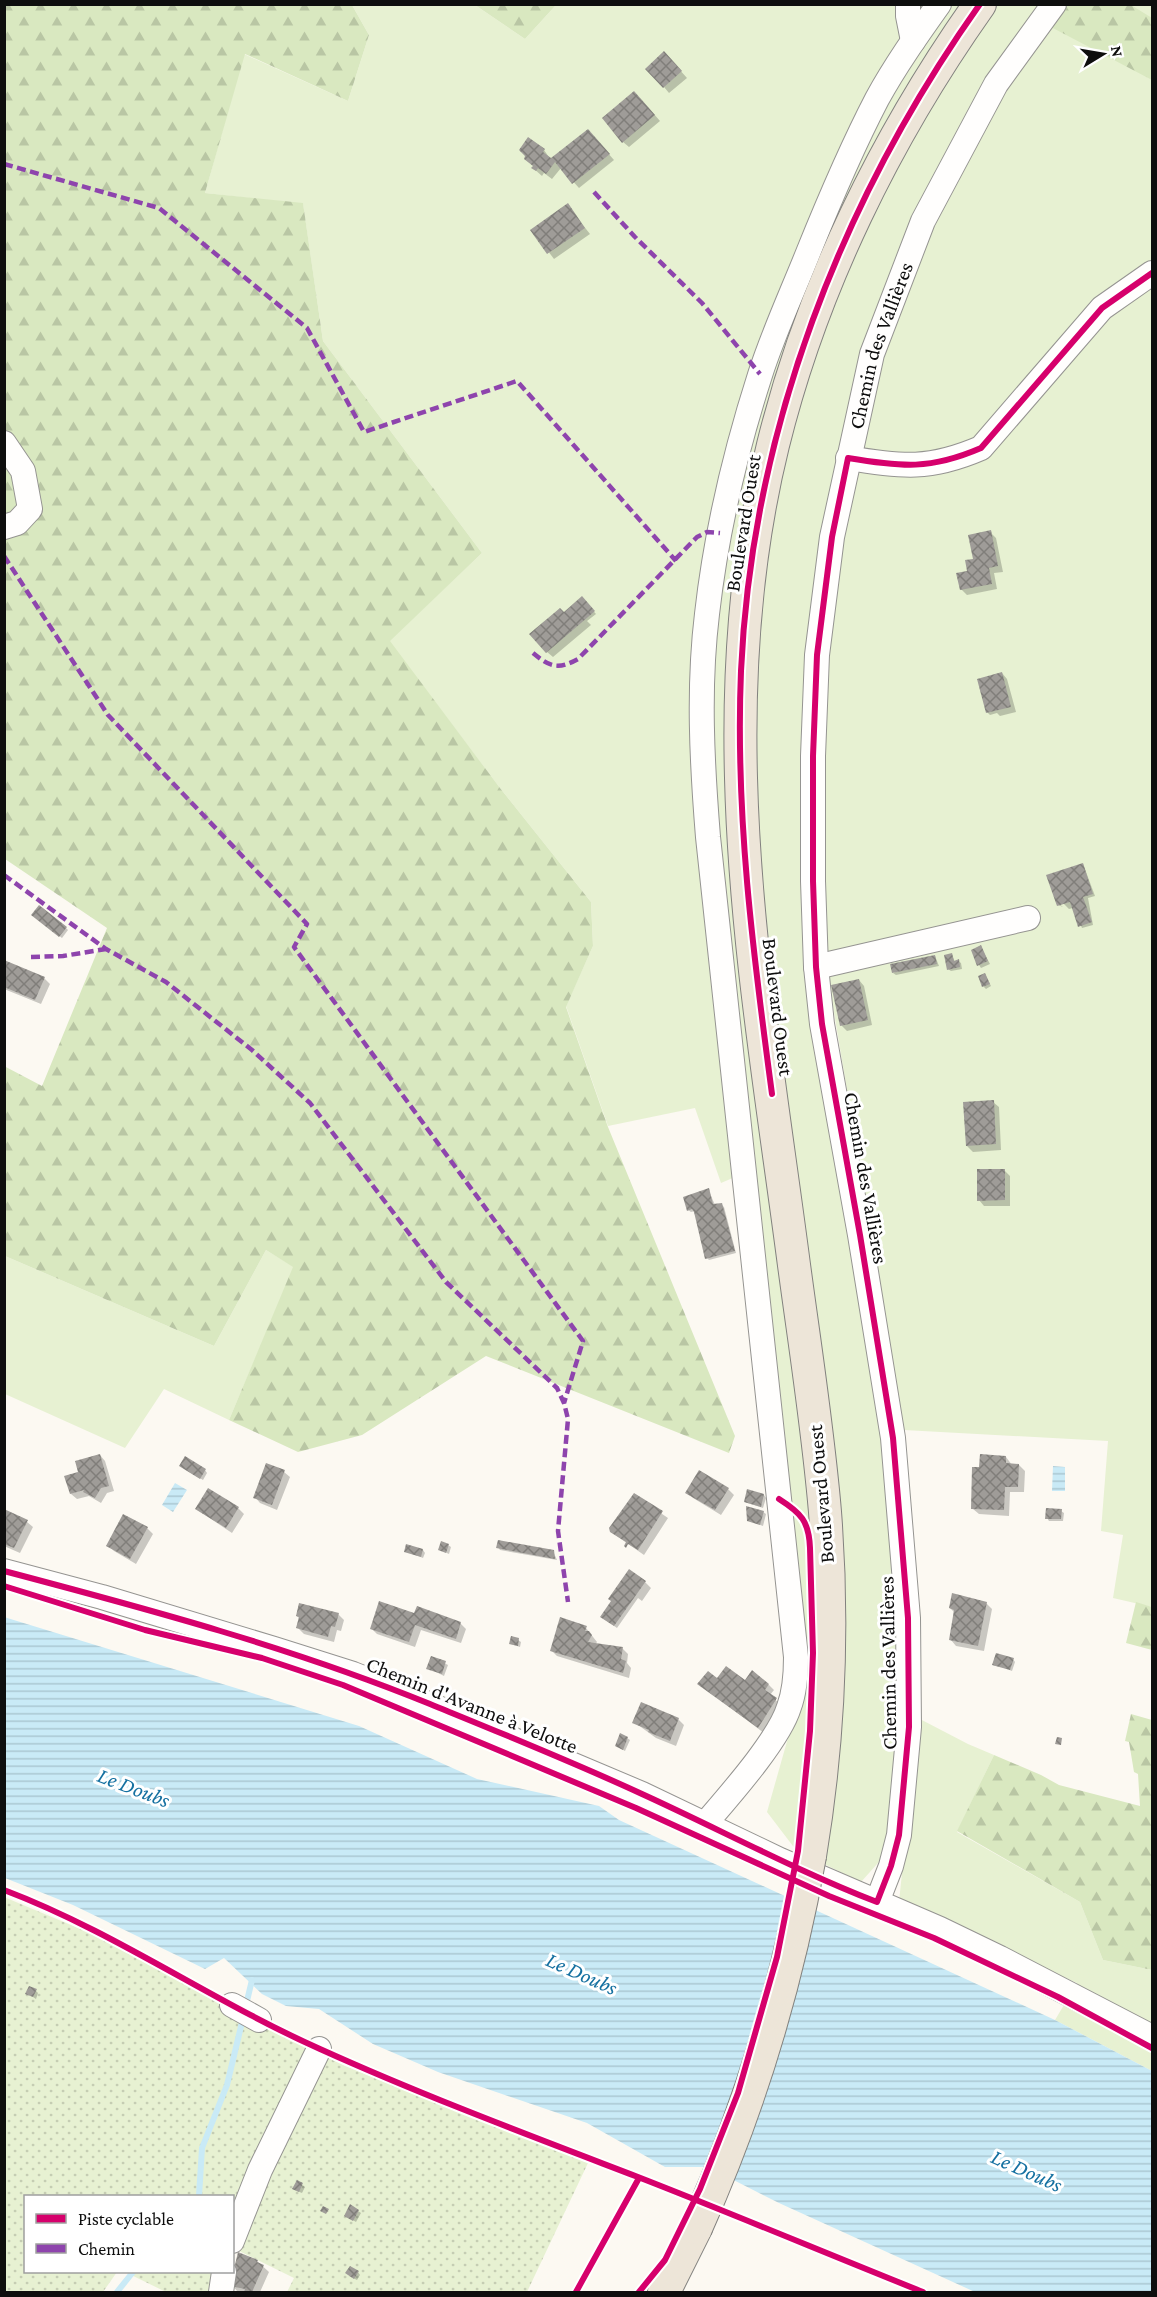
<svg xmlns="http://www.w3.org/2000/svg" width="1157" height="2297" font-family="'Crimson Pro',serif">
  <style>
    .grass { fill: #e7f1d2 }
    .forest { fill: url(#forest-firs) }
    .garden { fill: url(#garden-dots) }
    .water { fill: url(#water-rules) }
    .shadow { fill: #0003 }
    .lines { fill: none; stroke-linecap: round; stroke-linejoin: round }
    .stream { stroke: #c9eaf6; stroke-width: 6 }
    .building { fill: url(#building-cross-hatch) }
    .minor-casing { stroke: #959491; stroke-width: 26 }
    .major-casing { stroke: #82817e; stroke-width: 34 }
    .minor { stroke: #fffefd; stroke-width: 24 }
    .major { stroke: #ede5d8; stroke-width: 32 }
    .major-bridge-casing { stroke: #82817e; stroke-width: 34; stroke-linecap: butt }
    .major-bridge { stroke: #ede5d8; stroke-width: 32 }
    .quiet { stroke: #8e44ad; stroke-width: 4.5; stroke-dasharray: 9 4.5; stroke-linecap: butt }
    .cycleway-casing { stroke: #fff; stroke-width: 10 }
    .cycleway { stroke: #d6006c; stroke-width: 6 }
    .labels { text-anchor: middle; stroke-width: 6; stroke-linejoin: round; paint-order: stroke }
    .street-label { font-size: 21px; fill: #0e0e0e; stroke: #fff }
    .water-label { font-size: 22px; font-style: italic; fill: #1671a1; stroke: #fff }
  </style>
  <defs>
    <pattern id="forest-firs" width="22" height="20" patternUnits="userSpaceOnUse" patternTransform="scale(1.5)"><rect width="22" height="20" fill="#d9e8c0"/><path d="M5 1l3.5 6h-7zM16 11l3.5 6h-7z" fill="#b9c6a4"/></pattern>
    <pattern id="garden-dots" width="8" height="8" patternUnits="userSpaceOnUse" patternTransform="scale(1.5)"><rect width="8" height="8" fill="#e7f1d2"/><path d="M2 2h.1M6 6h.1" fill="none" stroke="#c5cdb3" stroke-width="1.8" stroke-linecap="round"/></pattern>
    <pattern id="water-rules" width="6" height="5" patternUnits="userSpaceOnUse" patternTransform="scale(1.5)"><rect width="6" height="5" fill="#c9eaf6"/><path d="M0 2.5h6" fill="none" stroke="#abc8d2"/></pattern>
    <pattern id="building-cross-hatch" width="8" height="8" patternUnits="userSpaceOnUse" patternTransform="scale(1.5)"><rect width="8" height="8" fill="#9f9c98"/><path d="M0 0l8 8M0 8l8-8" fill="none" stroke="#807e7a"/></pattern>
  </defs>
  <rect width="100%" height="100%" fill="#fcf9f2"/>
  <path class="grass" d="M352,5h123l50,34 31,-34h378l-134,246 -106,409 41,517 -14,6 -26,-75 -87,18 -42,-120 27,-60 -2,-44 -91,-114 -111,-147 93,-88 -159,-212 -20,-137 -98,-11 39,-139 104,47 21,-66z
    M949,5h12l-14,18 -65,108 -41,81 -79,217 -21,89 -14,145 80,796 9,110v150l-17,135 -32,-42 36,-127 -93,-914 2,-150 26,-140 40,-137 68,-165 56,-108z
    M997,5h45l-59,86 -145,363 -31,516 76,464 19,210 -6,151 -10,59 -25,28 -41,-20 14,-395 -72,-567 -8,-119 1,-120 15,-134 30,-129 36,-103 62,-137z
    M1063,5h89v1602l-39,-9 10,-63 -22,-4 7,-90 -204,-11 -79,-471 -1,-275 12,-118 30,-158 52,-153 49,-98 64,-109z
    M266,1250l28,17 -65,153 -65,-31 -39,59 -120,-54v-138l209,90z
    M918,1718l50,26 26,11 -37,77 123,70 23,58 49,10v101l-97,-51 22,-37 -178,-81z"/>
  <path class="forest" d="M5,5h347l17,30 -21,66 -103,-47 -40,139 98,10 20,138 159,212 -92,88 110,147 91,114 2,44 -27,61 42,120 127,309 -6,17 -243,-97 -124,79 -64,17 -69,-32 64,-153 -27,-17 -52,96 -209,-90 -1,-190 38,20 65,-158 -102,-69z
    M475,5h81l-31,34z
    M1063,5h68l21,13v62l-103,-54z
    M1136,1602l16,5v43l-26,-7z
    M1131,1714l21,6v250l-49,-10 -23,-58 -123,-71 37,-76 47,20 18,10 81,21 -2,-32 -4,-2 -5,-30 -4,-1z"/>
  <path class="garden" d="M4,1897l86,36 195,104 60,29 243,97 -61,129h-240l7,-14 -61,-30 -1,-52h-206v76h91l-14,20h-98z
    M125,2272h97l-4,20h-52z"/>
  <path class="water" d="M1053,1466l12,1v24h-13z
    M175,1483l12,7 -14,22 -11,-7z
    M4,1617l355,109 118,53 122,27 20,14 436,200 97,51v221h-177l-196,-89 -71,-36h-43l-78,-44 -149,-51 -65,-28 -54,-35 -33,-3 -24,-12 -38,-36 -19,11 -132,-64 -68,-27z"/>
  <path class="shadow" d="M670,59l17,19 -18,15 -5,-6z
    M640,98l20,23 -31,26 -6,-5z
    M593,136l21,24 -35,28 -18,-20 -9,11 -8,-6 -2,3 -9,-8 11,-18 7,10z
    M567,205l23,29 -36,25 -22,-29z
    M990,532l6,6 7,34 -9,1 3,16 -30,6 -6,-6 13,-29z
    M582,598l14,16 -9,7 4,4 -38,32 -6,-5z
    M1002,673l5,6 9,33 -16,4 -3,-3 -7,2 -3,-3z
    M1083,864l12,32 -7,2 5,27 -11,3 -9,-20 -4,1 -6,-6h-5l5,4 -5,-2 -10,-29z
    M35,917l31,11 2,2 -6,8z
    M981,947l9,17 -9,4 -2,-3z
    M952,955l3,7 3,-1 3,2 1,6 -11,2 -3,-2z
    M935,956l4,10 -43,9 -3,-2z
    M4,961l40,17 6,6 -9,20 -37,-15z
    M985,974l6,12 -5,3 -3,-3z
    M859,980l5,6 8,39 -25,6 -6,-6z
    M993,1102l6,5 2,43 -28,2 -6,-6z
    M1004,1170l6,6v30h-26l-5,-6z
    M708,1189l7,16 6,-1 3,3 12,46 -27,7 -2,-2 -12,-47 -4,1 -3,-2z
    M100,1455l5,6 9,30 -7,2 -6,10 -12,-7 -12,3 -6,-5 9,-21z
    M1006,1457l6,8h7l6,6 -1,21h-14l-1,24 -30,-2 -6,-5 8,-40z
    M183,1468l22,2 2,3 -4,7z
    M284,1472l6,5 -13,33 -17,-7 -5,-6z
    M728,1489l6,6 -13,20 -28,-17 -6,-6z
    M634,1495l34,23 -24,37 -33,-23z
    M764,1495l2,3 -3,10 -18,-6z
    M238,1508l6,6 -12,19 -36,-24z
    M4,1511l23,11 6,5 -13,26 -16,-7z
    M1061,1511l3,2 -1,8h-14l-2,-3z
    M763,1512l3,2 -3,12 -14,-5z
    M147,1528l6,6 -17,30 -22,-13 -6,-6z
    M448,1545l3,2 -2,7 -9,-4z
    M498,1547l55,4 4,9 -57,-10z
    M423,1550l2,3 -2,5 -17,-7z
    M645,1582l6,6 -9,13 -4,-3 -21,30 -13,-9z
    M986,1603l6,6 -8,42 -28,-5 -5,-6 4,-27 -5,-5z
    M338,1614l6,6 -3,11 -4,-1 -3,12 -30,-8 -6,-6 2,-9 -3,-3z
    M415,1614l45,9 6,6 -5,14 -40,-13 -6,17 -38,-13 -5,-5z
    M586,1628l11,14 -2,3 28,4 5,5 -1,9 4,5 -2,10 -72,-22 -5,-5z
    M518,1640l3,2 -1,5 -9,-3z
    M432,1657l16,8 -4,11 -16,-8z
    M1013,1659l2,3 -3,9 -18,-7z
    M717,1679l52,6 5,5 -4,5 11,10 -17,28 -56,-42z
    M678,1719l6,6 -8,21 -20,-8 -22,-16z
    M627,1738l3,2 -5,11 -9,-5z
    M36,1991l2,2 -2,6 -9,-6z
    M298,2182l7,5 -3,6 -5,-2z
    M358,2211l3,2 -5,9 -10,-6z
    M257,2261l12,11 -9,20 -23,-1 -5,-6z
    M358,2272l2,3 -3,5 -8,-4z"/>
  <g class="lines">
    <path class="stream" d="M246,2005l6,-25
      M199,2196l3,-48 25,-63 16,-67
      M117,2292l16,-20"/>
  </g>
  <path class="building" d="M664,51l18,20 -19,17 -18,-19z
    M634,91l21,24 -33,28 -20,-25z
    M588,129l22,25 -38,30 -17,-22 -9,12 -8,-6 -2,3 -5,-3 2,-2 -9,-7 1,-3 -6,-6 9,-13 17,12 -2,3 8,6z
    M568,203l17,25 -38,26 -17,-24z
    M991,530l7,36 -9,2 3,16 -32,6 -4,-17 11,-2 -2,-11 8,-1 -5,-24z
    M582,596l13,15 -49,42 -17,-19 31,-26 4,4z
    M1002,672l9,35 -25,6 -9,-34z
    M1083,863l10,31 -10,3 9,25 -14,5 -8,-25 -13,4 -11,-31z
    M39,905l28,22 -8,10 -28,-22z
    M981,945l7,16 -11,5 -6,-16z
    M952,953l2,8 5,-2 1,8 -13,3 -3,-15z
    M935,955l2,9 -45,9 -2,-9z
    M4,960l41,17 -10,23 -31,-13z
    M985,973l5,11 -8,3 -4,-11z
    M859,979l9,41 -28,6 -9,-41z
    M994,1100l2,44 -30,2 -3,-44z
    M977,1169h28v31l-28,1z
    M709,1188l4,16 9,-1 13,48 -30,8 -11,-47 -2,-3 -5,2 -4,-14z
    M100,1454l9,32 -8,2 -6,10 -12,-6 1,-2 -14,4 -6,-18 14,-4 -3,-11z
    M980,1454l26,2v7l13,1 -1,23h-13l-1,23 -33,-1 1,-42h7z
    M185,1456l21,13 -6,10 -21,-13z
    M266,1463l19,7 -13,35 -19,-7z
    M699,1470l30,18 -14,22 -30,-17z
    M208,1488l31,19 -13,21 -31,-19z
    M747,1489l17,5 -3,13 -17,-5z
    M634,1493l29,18 -25,39 -10,-6 -2,4 -2,-2 2,-4 -16,-10 -1,-4z
    M746,1506l18,5 -4,14 -13,-4z
    M1046,1508l16,1 -1,10h-16z
    M4,1509l24,11 -14,28 -10,-4z
    M123,1514l25,13 -18,32 -24,-13z
    M498,1540l56,10 1,9 -59,-11z
    M441,1541l8,3 -3,9 -8,-3z
    M406,1544l17,5 -2,8 -17,-5z
    M629,1569l17,12 -32,45 -14,-9 11,-16 -3,-2z
    M952,1593l35,9 -9,44 -29,-6 5,-30 -5,-2z
    M379,1601l35,12 3,-7 44,16 -5,17 -41,-14 -6,17 -39,-13z
    M299,1603l40,10 -4,14 -4,-1 -3,11 -32,-9 3,-11 -3,-1z
    M560,1617l27,9 -2,5h4l3,4 -4,7 35,5 -2,12 5,2 -3,12 -73,-22z
    M511,1636l8,2 -1,8 -9,-2z
    M996,1653l18,5 -4,12 -18,-5z
    M431,1656l15,5 -4,13 -16,-5z
    M726,1666l19,14 7,-10 17,14 -4,6 12,8 -19,30 -61,-44 11,-13 9,7z
    M641,1702l38,16 -9,23 -22,-9 1,-2 -17,-7z
    M620,1733l8,4 -5,13 -8,-4z
    M1057,1737l5,1 -1,7 -6,-1z
    M29,1986l8,3 -4,8 -8,-3z
    M297,2180l6,3 -4,9 -7,-3z
    M350,2204l9,6 -6,11 -9,-5z
    M323,2206l6,3 -3,5 -6,-3z
    M238,2252l20,8 -1,2 7,3 -12,27h-8l1,-3 -15,-3z
    M350,2266l9,5 -5,8 -9,-6z"/>
  <g class="lines">
    <defs>
      <g id="minor">
        <path d="M908,4v12l5,25"/>
        <path d="M4,443l19,28 7,38 -13,14 -13,4"/>
        <path d="M848,458c54,9 82,12 133,-10l121,-140 50,-35"/>
        <path d="M816,967l212,-49"/>
        <path d="M4,1571l98,26 172,52 79,25 78,31 211,89 138,66 160,69 60,29 152,79"/>
        <path d="M705,1824c23,-27 74,-84 84,-117 6,-16 7,-33 7,-50l-88,-820c-6,-74 -10,-149 -1,-223 9,-80 28,-161 53,-239 13,-41 32,-82 48,-122 21,-52 43,-104 69,-154 18,-33 40,-64 62,-95"/>
        <path id="s1" d="M877,1902l14,-36 8,-31 10,-108 -1,-109 -15,-180 -33,-203 -38,-211 -6,-57 -3,-86v-125l4,-101 15,-118 40,-183 51,-133 73,-137 58,-80"/>
        <path d="M232,2005l27,15"/>
        <path d="M232,2241l28,-71 59,-121"/>
        <path d="M221,2292l3,-20"/>
      </g>
      <path id="major" d="M810,1856c19,-114 24,-229 15,-344 -7,-83 -20,-165 -31,-247 -21,-161 -49,-324 -53,-487 -3,-111 5,-224 32,-333 39,-158 113,-308 207,-441
        M664,2292l32,-64"/>
    </defs>
    <use href="#minor" class="minor-casing"/>
    <use href="#major" class="major-casing"/>
    <use href="#minor" class="minor"/>
    <use href="#major" class="major"/>
    <defs>
      <path id="major-bridge" d="M696,2228c54,-120 91,-243 114,-372"/>
    </defs>
    <use href="#major-bridge" class="major-bridge-casing"/>
    <use href="#major-bridge" class="major-bridge"/>
    <path class="quiet" d="M4,164l155,44 148,120 57,104 153,-51 159,180
      M594,192l41,45 67,66 58,71
      M4,556l104,159 199,209 -13,23 289,394 -19,62
      M533,653c17,14 25,17 45,6l119,-122 10,-5 13,1
      M4,875l102,74 60,33 86,68 58,53 136,179 111,106 7,15 4,16 -10,112 10,71
      M31,957l32,-1 43,-7"/>
    <defs>
      <path id="cycleway" d="M772,1094c-19,-141 -37,-281 -31,-423 11,-241 100,-471 239,-667
        M4,1571c144,38 289,77 426,133 71,29 143,58 212,90 79,36 155,77 235,108l14,-36 8,-31 10,-108 -1,-109 -15,-180 -33,-203 -38,-211 -6,-57 -3,-86v-125l4,-101 15,-118 16,-79c54,9 82,12 133,-10l121,-140 50,-35
        M4,1586l141,44 117,28 81,27 293,123 193,88 105,42 124,59 94,51
        M4,1890c111,42 208,111 316,159 104,47 211,87 318,128 95,37 190,77 285,115
        M576,2292l63,-114
        M639,2292l26,-32 35,-71 38,-96 39,-136 21,-106 12,-120 3,-78 -3,-105c-1,-27 -9,-35 -31,-49"/>
    </defs>
    <use href="#cycleway" class="cycleway-casing"/>
    <use href="#cycleway" class="cycleway"/>
  </g>
  <g class="labels">
    <g class="street-label">
      <text dy="7" stroke="none"><textPath href="#s1" startOffset="1575">Chemin des Vallières</textPath></text>
      <text transform="translate(743 523) rotate(-81)" y="7">Boulevard Ouest</text>
      <text transform="translate(778 1007) rotate(83)" y="7">Boulevard Ouest</text>
      <text transform="translate(866 1178) rotate(80)" y="7">Chemin des Vallières</text>
      <text transform="translate(821 1494) rotate(-95)" y="7">Boulevard Ouest</text>
      <text transform="translate(888 1663) rotate(-91)" y="7">Chemin des Vallières</text>
      <text transform="translate(472 1705) rotate(22)" y="7">Chemin d'Avanne à Velotte</text>
    </g>
    <g class="water-label">
      <text transform="translate(134 1787) rotate(21)" y="8">Le Doubs</text>
      <text transform="translate(582 1973) rotate(24)" y="8">Le Doubs</text>
      <text transform="translate(1027 2170) rotate(24)" y="8">Le Doubs</text>
    </g>
  </g>
  <rect width="1157" height="2297" fill="none" stroke="#0e0e0e" stroke-width="12"/>
  <rect x="24" y="2195" width="210" height="78" fill="#ffffff" stroke="#9f9f9f" stroke-width="1.5"/>
  <rect x="36" y="2214" width="30" height="9" fill="#d6006c" stroke="#9f9f9f" stroke-width="1.5"/>
  <text x="78" y="2225" font-size="18" fill="#0e0e0e">Piste cyclable</text>
  <rect x="36" y="2244" width="30" height="9" fill="#8e44ad" stroke="#9f9f9f" stroke-width="1.5"/>
  <text x="78" y="2255" font-size="18" fill="#0e0e0e">Chemin</text>
  <g transform="translate(1103 54) rotate(79)" stroke="#ffffff" stroke-width="4.5" paint-order="stroke">
  <path d="M0-4.5L10 22L0 15L-10 22Z" fill="#0e0e0e"/>
  <text y="-9" font-size="16" font-weight="bold" text-anchor="middle" fill="#0e0e0e">N</text>
  </g>
</svg>
